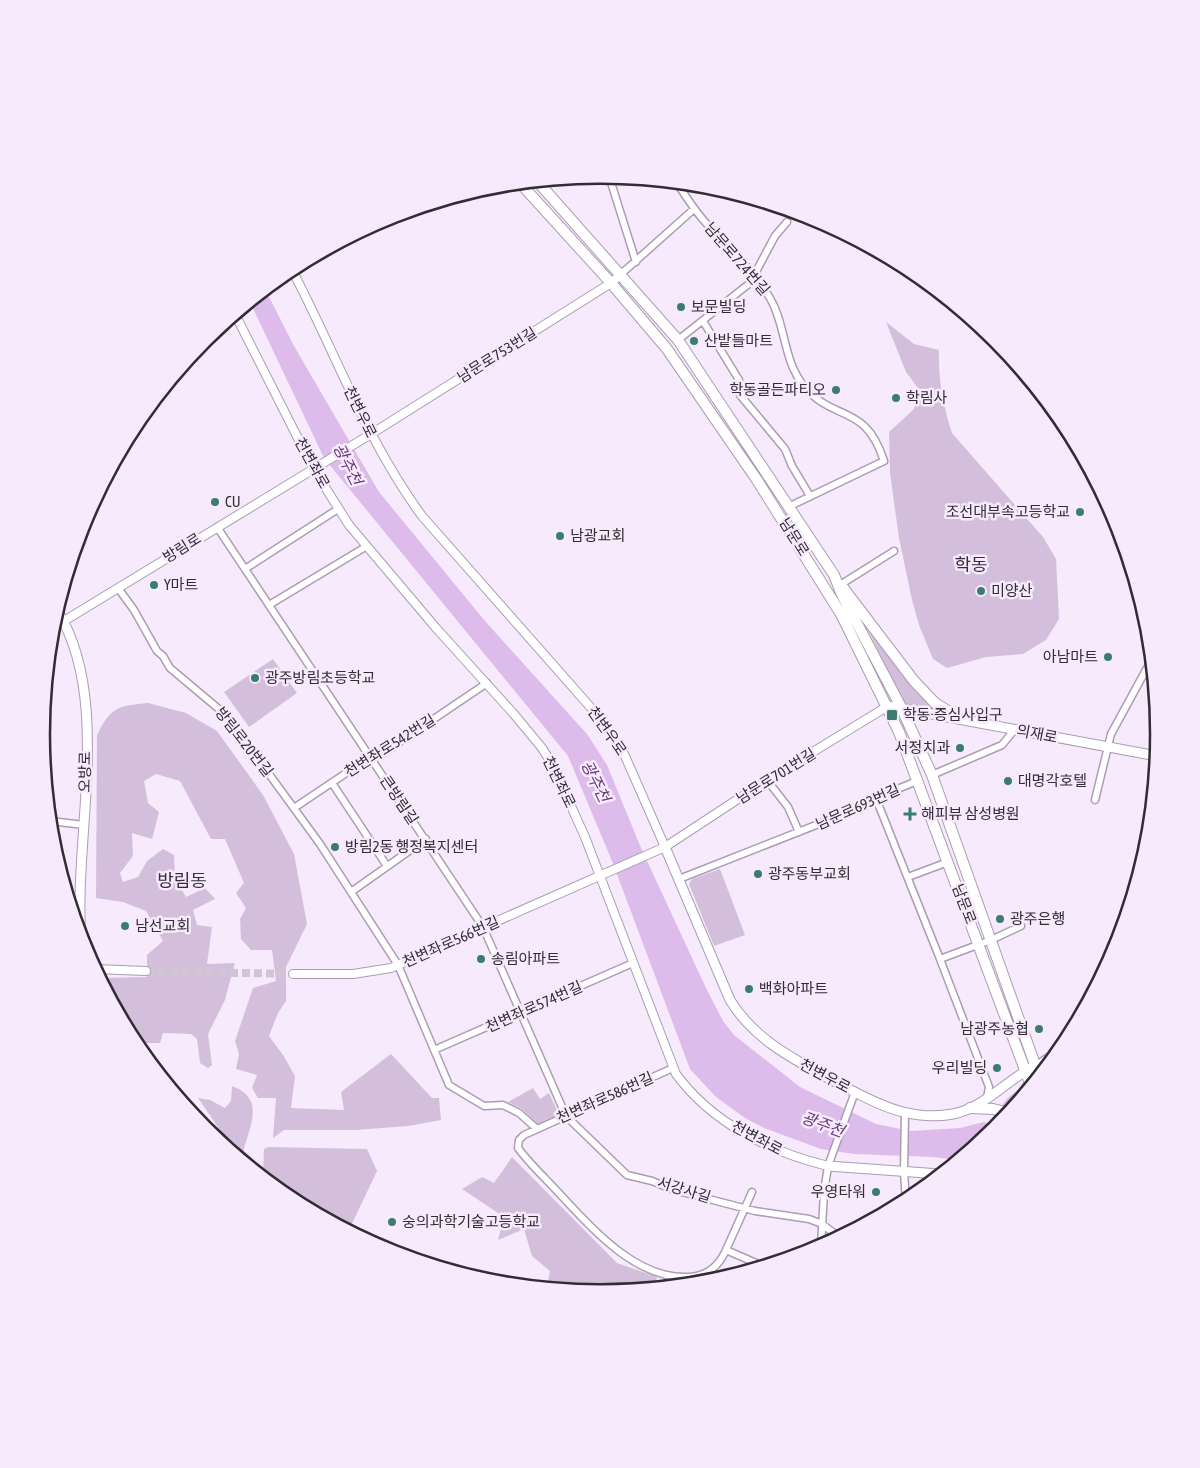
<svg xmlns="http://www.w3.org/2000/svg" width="1200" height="1468" font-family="'Asap Condensed','Noto Sans KR',sans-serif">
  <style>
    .green { fill: #d3bfdc }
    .water { fill: #ddbcec }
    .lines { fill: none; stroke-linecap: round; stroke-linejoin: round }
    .river { stroke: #ddbcec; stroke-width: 12 }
    .tertiary-tunnel { stroke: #d0c4d5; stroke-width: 8; stroke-dasharray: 8 4; stroke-linecap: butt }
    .minor-casing { stroke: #ab9db2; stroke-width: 9 }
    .tertiary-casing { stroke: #ab9db2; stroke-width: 10 }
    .secondary-casing { stroke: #ab9db2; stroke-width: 11 }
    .primary-casing { stroke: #ab9db2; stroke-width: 12 }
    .minor { stroke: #fff; stroke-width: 6 }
    .tertiary { stroke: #fff; stroke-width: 8 }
    .secondary { stroke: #fff; stroke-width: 9 }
    .primary { stroke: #fff; stroke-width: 10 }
    .poi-dot { fill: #3a7d70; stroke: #f7eafd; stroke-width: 2 }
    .labels { text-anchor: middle; stroke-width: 5; stroke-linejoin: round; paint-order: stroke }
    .street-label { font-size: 15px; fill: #322c35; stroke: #f7eafd }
    .poi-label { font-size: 15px; fill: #322c35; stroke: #f7eafd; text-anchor: start }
    .water-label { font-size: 16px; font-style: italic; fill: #663c77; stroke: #f7eafd }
    .quarter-label { font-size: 18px; fill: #372b3c; stroke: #f7eafd }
    .rim { fill: none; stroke: #322c35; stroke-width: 2.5 }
  </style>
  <rect width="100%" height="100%" fill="#f7eafd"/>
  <path class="green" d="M886,322l28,22 25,6c-1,28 4,56 13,83l91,104 13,22 3,60 -13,21 -23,14 -37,3 -39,11 -14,-9 -14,-34 -7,-25 -13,-62 -9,-65 -1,-41 25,-23 4,-21 -12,-16z
    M867,628l83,87 -46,-11z
    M273,659l24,34 -48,34 -25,-35z
    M148,703l38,10 31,18 46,64 31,59 13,70 -21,43v34l-8,12 -9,23 14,19 12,21 -4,32 53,2 -3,-18 50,-38 41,44h7l2,22 -33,6 -52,4h-72l-11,8 3,-40h-18l-6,-10 5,-13 -21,-6 3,-15 -4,-13 18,-53 23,-7 -4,-31h-21l-10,-11 -1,-20 6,-11 -10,-15 8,-10 -19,-44h-14l-31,-58 -24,-7 -12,7 4,22 11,9 -7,27 -20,-6 1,23 -13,17 3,9 15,-5 9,-16 16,-12 11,6 1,23 11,19 19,-9 10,11 -22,11 4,15 15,2 -5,37 28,-1 -10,37 -17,34 4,31 -4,3 -8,-5 -3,-24 -6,-5 -28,-1 -3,10h-25l-35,-65 47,-1v-22l16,-14 -17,-30 -23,-9 -27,-4 1,-163c14,-28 20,-29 51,-32z
    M720,869l25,66 -31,11 -25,-62 3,-5z
    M232,1086c38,14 13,47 10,73l-12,-10 -1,-6 -31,-45 12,2 15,8 6,-7z
    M533,1088l7,11 9,-6 9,19 -1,5 -18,8 -17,-16 -14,-7z
    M268,1147l99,2 10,22 -28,59 -60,-32 -26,-21 1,-28z
    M512,1157l105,106 40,14 -2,10 -55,6 -53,-5 3,-17 -18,-15 -8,-27 -26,11 6,-23 -42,-28 20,-12 12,6z"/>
  <path class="water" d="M265,289l29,57 85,146 106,129 102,113 20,31 34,83 65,140 17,33 11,14 66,52 76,37 35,7 49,-3 24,-6 13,5 -2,2 -38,31 -24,-3 -79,-3 -33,-5 -57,-21 -19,-10 -29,-21 -26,-28 -78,-208 -44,-105 -244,-298 -74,-156z"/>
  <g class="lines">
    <path class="river" d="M981,1136l7,-3 24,-31 12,-9"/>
    <path class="tertiary-tunnel" d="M146,971l147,3"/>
    <defs>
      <path id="minor" d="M609,176l27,86
        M677,183c9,14 18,28 29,40 22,24 47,47 64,75 16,27 13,63 34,88 30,37 61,16 80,75l-96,46
        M621,274l73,-65
        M703,321l36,59 1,15 45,54 7,17 18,30
        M678,340l72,-57 25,-47 12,-14
        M217,527l266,400 83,189 61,59 25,6 22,9 81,21 54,8 13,5 17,13
        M245,569l93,-60
        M840,585l54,-34
        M118,588l16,22 23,41 6,5 7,12 56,47 94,129 78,121 51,120 35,21 19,-1 16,8 18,16
        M269,605l98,-59
        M52,629l12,-8
        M932,775l70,-30 13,-16
        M767,780l21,27 11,25
        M332,783l55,83
        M1095,800l16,-66 36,-66 5,-1
        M877,801l63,158 51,-19 30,-14
        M294,808l76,-51 12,-3 105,-71
        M50,821l34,4
        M908,877l40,-15
        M679,879l198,-78 6,-6 34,-14
        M351,892l75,-53
        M940,959l49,128 -2,11
        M434,1050l199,-87
        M1035,1066l28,-19
        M673,1068l-149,67 -5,5 -1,8c11,15 26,29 38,42 34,36 79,90 133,87 18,-1 30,-11 37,-27l37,16
        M905,1113l-1,59 2,29
        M821,1246l3,-54 4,-26 27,-74
        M726,1250l26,-58"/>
      <path id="tertiary" d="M291,268c44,83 75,172 131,248l185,210 18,30 40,91
        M235,314l78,154 36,57 87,103 77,85 29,35 10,16 33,73 91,237c36,49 94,78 152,92
        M64,621l307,-187 240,-151 10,-9
        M95,969l51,2
        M293,974h60l38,-6 274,-121 102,-67 121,-74"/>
      <path id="secondary" d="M57,610c56,90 16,227 24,329
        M888,706l269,50
        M665,847l65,153c25,41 67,61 107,83 22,11 43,23 66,29 16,4 34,5 50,2 30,-6 52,-32 78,-46
        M828,1166l112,8"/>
      <path id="primary" d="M537,181l141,159 156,235 8,20 59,112 31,68 107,301
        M520,183l91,100 56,66 90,131 84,134 58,118 132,354
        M841,585l73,96 21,22 26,16
        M970,1108l23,1 16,4"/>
    </defs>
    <use href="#minor" class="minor-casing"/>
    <use href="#tertiary" class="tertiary-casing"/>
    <use href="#secondary" class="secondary-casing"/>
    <use href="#primary" class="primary-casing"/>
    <use href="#minor" class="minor"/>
    <use href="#tertiary" class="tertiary"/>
    <use href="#secondary" class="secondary"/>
    <use href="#primary" class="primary"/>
  </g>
  <g class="poi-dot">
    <circle cx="681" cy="307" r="5"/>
    <circle cx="694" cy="341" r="5"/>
    <circle cx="836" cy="390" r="5"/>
    <circle cx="896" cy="398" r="5"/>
    <circle cx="215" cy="502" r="5"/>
    <circle cx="1080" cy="512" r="5"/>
    <circle cx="560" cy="536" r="5"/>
    <circle cx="154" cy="585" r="5"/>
    <circle cx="981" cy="591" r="5"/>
    <circle cx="1108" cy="657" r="5"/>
    <circle cx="255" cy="678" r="5"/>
    <rect x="886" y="709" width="12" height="12" rx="2.5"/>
    <circle cx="960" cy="748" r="5"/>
    <circle cx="1008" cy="781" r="5"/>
    <path d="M907.5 806.5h5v5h5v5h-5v5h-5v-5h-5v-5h5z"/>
    <circle cx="335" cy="847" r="5"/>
    <circle cx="758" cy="874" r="5"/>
    <circle cx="1000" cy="919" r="5"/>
    <circle cx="125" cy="926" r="5"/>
    <circle cx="481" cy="959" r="5"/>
    <circle cx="749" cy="989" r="5"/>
    <circle cx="1039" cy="1029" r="5"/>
    <circle cx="997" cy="1068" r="5"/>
    <circle cx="876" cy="1192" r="5"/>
    <circle cx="392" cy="1222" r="5"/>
  </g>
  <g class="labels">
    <g class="street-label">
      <text transform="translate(737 259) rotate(49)" y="5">남문로724번길</text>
      <text transform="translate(497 355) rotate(-32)" y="5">남문로753번길</text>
      <text transform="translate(360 412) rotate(64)" y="5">천변우로</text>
      <text transform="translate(312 463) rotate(61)" y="5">천변좌로</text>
      <text transform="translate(794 537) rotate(58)" y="5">남문로</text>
      <text transform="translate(182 548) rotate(-32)" y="5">방림로</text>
      <text transform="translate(607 731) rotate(55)" y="5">천변우로</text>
      <text transform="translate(1037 734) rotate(11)" y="5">의재로</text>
      <text transform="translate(244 742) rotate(52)" y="5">방림로20번길</text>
      <text transform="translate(390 746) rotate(-32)" y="5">천변좌로542번길</text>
      <text transform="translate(85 772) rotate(-89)" y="5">오방로</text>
      <text transform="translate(776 776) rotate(-32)" y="5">남문로701번길</text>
      <text transform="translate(559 782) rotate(64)" y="5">천변좌로</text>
      <text transform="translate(399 800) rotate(56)" y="5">큰방림길</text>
      <text transform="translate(858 807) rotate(-24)" y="5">남문로693번길</text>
      <text transform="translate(964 904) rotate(69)" y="5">남문로</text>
      <text transform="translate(451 942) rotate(-24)" y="5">천변좌로566번길</text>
      <text transform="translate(534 1007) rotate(-24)" y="5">천변좌로574번길</text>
      <text transform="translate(825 1076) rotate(28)" y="5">천변우로</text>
      <text transform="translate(605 1098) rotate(-24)" y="5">천변좌로586번길</text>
      <text transform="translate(757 1138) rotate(28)" y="5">천변좌로</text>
      <text transform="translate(684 1190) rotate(17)" y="5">서강사길</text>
    </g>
    <g class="poi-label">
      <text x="691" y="312">보문빌딩</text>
      <text x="704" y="346">산밭들마트</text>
      <text x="826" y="395" text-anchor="end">학동골든파티오</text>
      <text x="906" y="403">학림사</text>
      <text x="225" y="507">CU</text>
      <text x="1070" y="517" text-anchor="end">조선대부속고등학교</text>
      <text x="570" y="541">남광교회</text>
      <text x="164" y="590">Y마트</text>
      <text x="991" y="596">미양산</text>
      <text x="1098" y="662" text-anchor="end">아남마트</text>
      <text x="265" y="683">광주방림초등학교</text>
      <text x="903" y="720">학동·증심사입구</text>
      <text x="950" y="753" text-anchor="end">서정치과</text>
      <text x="1018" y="786">대명각호텔</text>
      <text x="921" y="819">해피뷰 삼성병원</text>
      <text x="345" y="852">방림2동 행정복지센터</text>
      <text x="768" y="879">광주동부교회</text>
      <text x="1010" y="924">광주은행</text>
      <text x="135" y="931">남선교회</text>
      <text x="491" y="964">송림아파트</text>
      <text x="759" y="994">백화아파트</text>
      <text x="1029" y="1034" text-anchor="end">남광주농협</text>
      <text x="987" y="1073" text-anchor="end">우리빌딩</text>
      <text x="866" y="1197" text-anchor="end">우영타워</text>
      <text x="402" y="1227">숭의과학기술고등학교</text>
    </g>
    <g class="water-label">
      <text transform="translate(348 464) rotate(63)" y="6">광주천</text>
      <text transform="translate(596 781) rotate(63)" y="6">광주천</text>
      <text transform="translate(823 1124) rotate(20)" y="6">광주천</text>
    </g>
    <g class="quarter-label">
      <text x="971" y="571">학동</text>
      <text x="182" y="887">방림동</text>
    </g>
  </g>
  <path d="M0 0H1200V1468H0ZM50 734a550 550 0 1 1 1100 0a550 550 0 1 1-1100 0Z" fill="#f7eafd" fill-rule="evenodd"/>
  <path class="rim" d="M50 734a550 550 0 1 1 1100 0a550 550 0 1 1-1100 0Z"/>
</svg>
